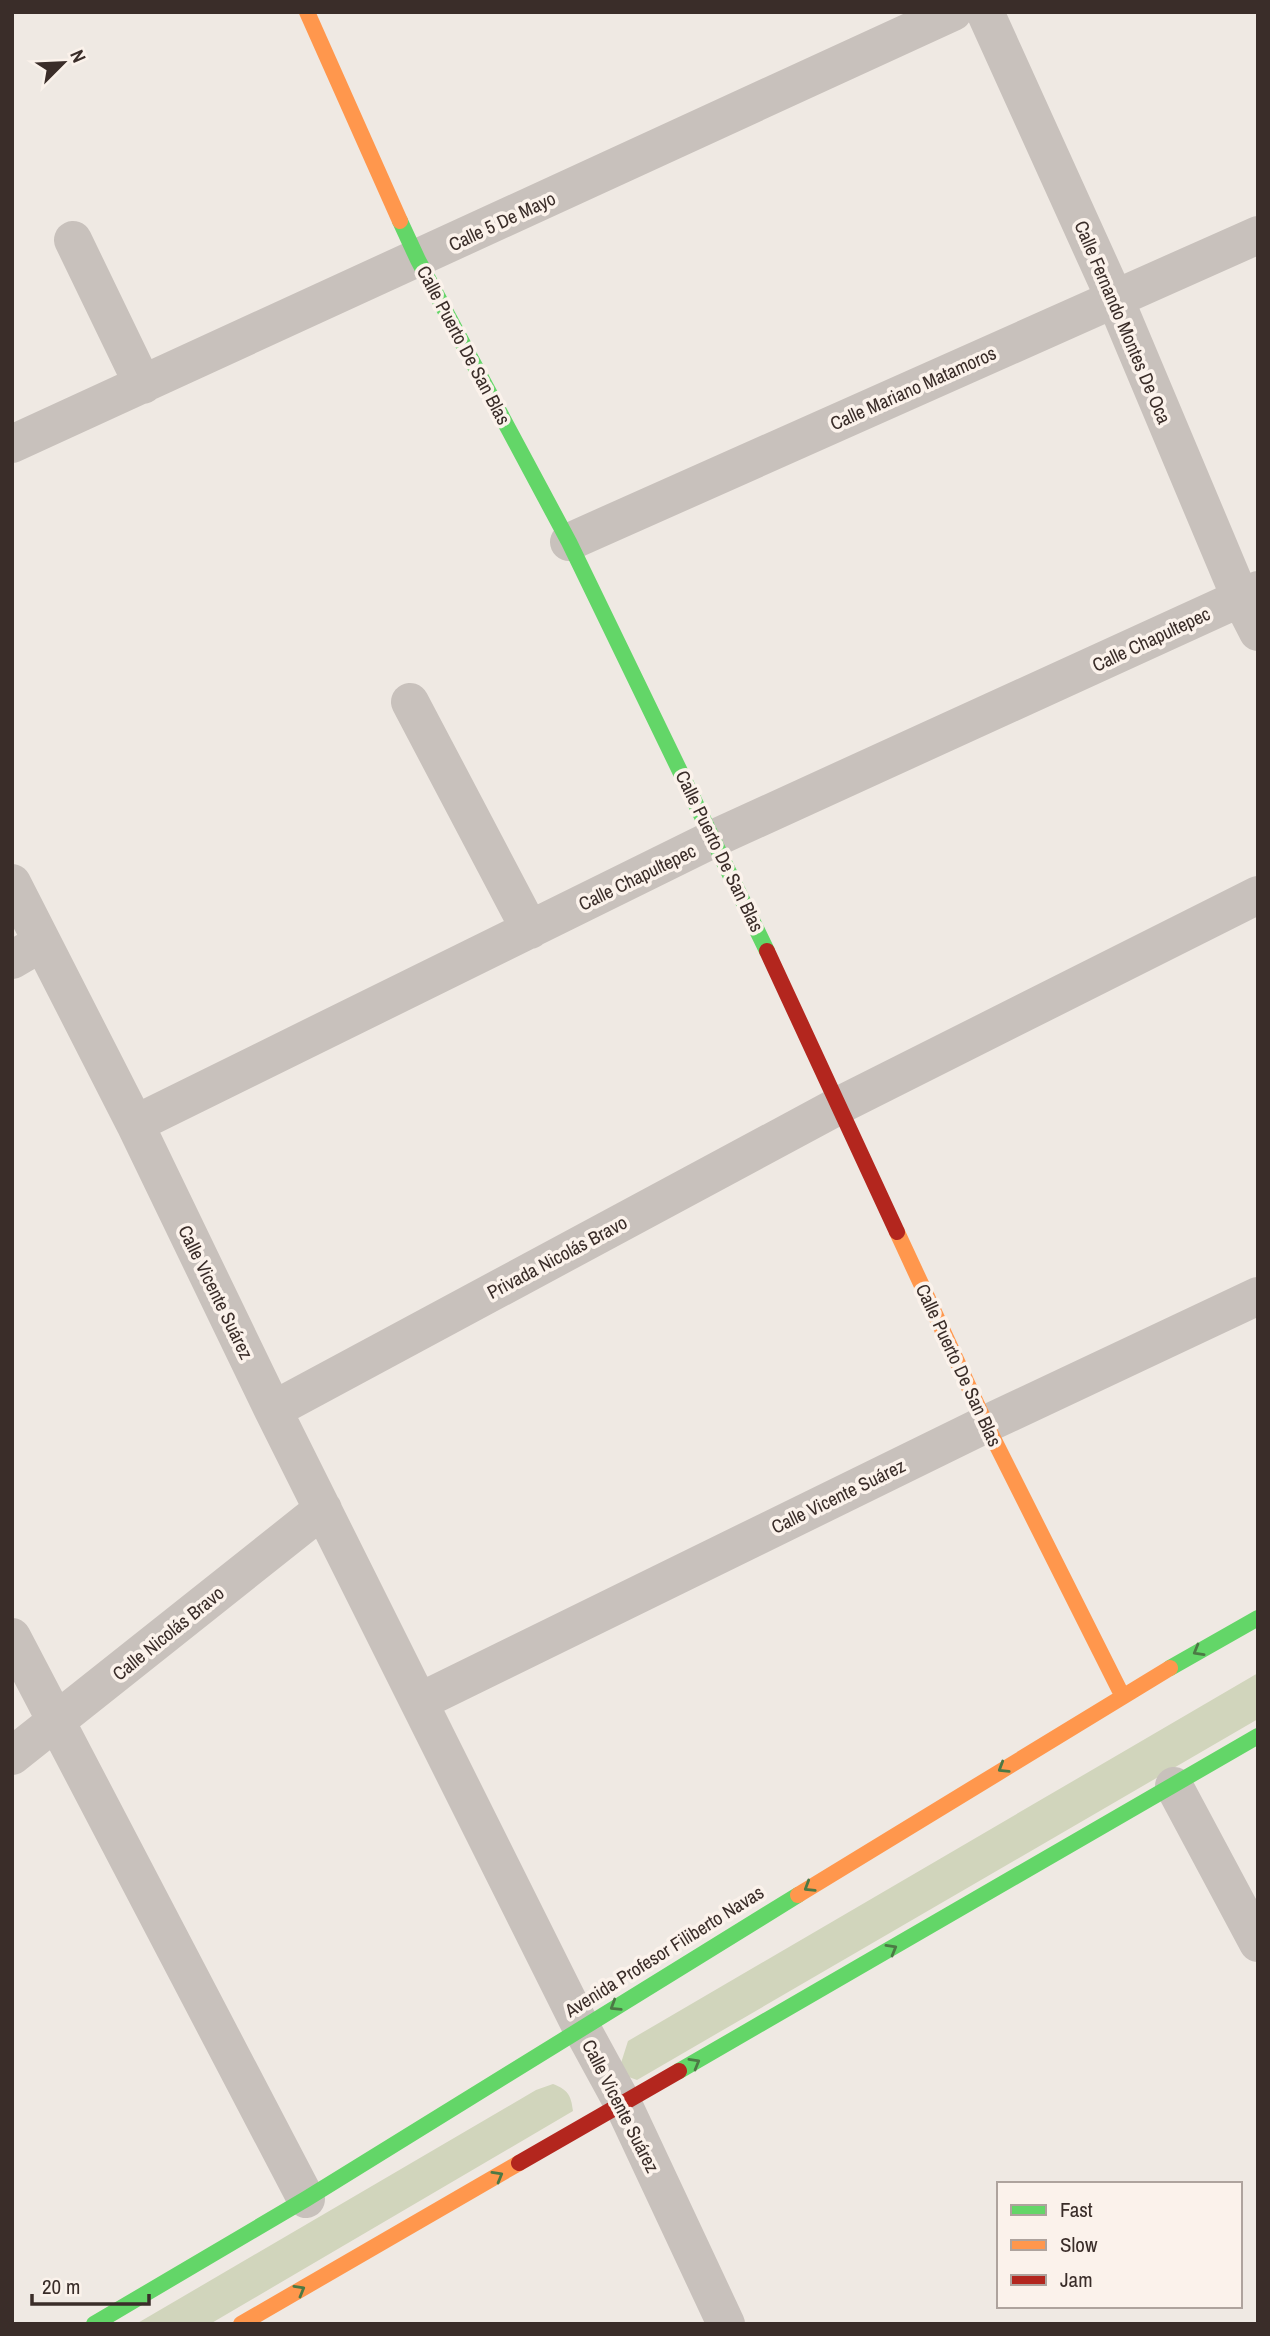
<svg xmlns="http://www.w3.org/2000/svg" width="1270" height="2336" font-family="'Archivo Narrow',sans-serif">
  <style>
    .green { fill: #d1d5bc }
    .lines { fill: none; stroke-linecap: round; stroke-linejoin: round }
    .street { stroke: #c8c1bc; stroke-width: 38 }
    .fast { stroke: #63d668; stroke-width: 16 }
    .slow { stroke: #ff974d; stroke-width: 16 }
    .jam { stroke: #b3261e; stroke-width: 16 }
    .oneway { stroke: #4c7945 }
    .labels { text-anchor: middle; stroke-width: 7; stroke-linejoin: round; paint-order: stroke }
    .street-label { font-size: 19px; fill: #3a2d29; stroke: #fbf2eb }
  </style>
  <rect width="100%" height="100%" fill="#efe9e3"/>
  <path class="green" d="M1258,1673v46l-621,361 -11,-4 -5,-13 7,-22z
    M553,2084c15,6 18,11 20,27l-363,213h-74l400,-234z"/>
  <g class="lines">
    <path class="street" d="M985,12l129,285 126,300 18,35
      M73,240l70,145
      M12,444l941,-432
      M569,542l689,-307
      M410,702l120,228
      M12,883l123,241 138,286 308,617 42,77 103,220
      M12,960l29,-17
      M135,1124l580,-286 543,-248
      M273,1410l567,-305 418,-210
      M12,1637l294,562
      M421,1701l565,-277 272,-128
      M12,1756l311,-247
      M1174,1786l84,157"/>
    <path class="fast" d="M400,221l18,39 151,282 198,409
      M1170,1668l88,-50
      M679,2071l579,-335
      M94,2324l212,-125 492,-304"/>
    <path class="slow" d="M307,12l93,209
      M897,1232l89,192 136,271
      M798,1895l372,-227
      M241,2324l278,-161"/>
    <path class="jam" d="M767,951l130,281
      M519,2163l160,-92"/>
  </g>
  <defs><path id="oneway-chevron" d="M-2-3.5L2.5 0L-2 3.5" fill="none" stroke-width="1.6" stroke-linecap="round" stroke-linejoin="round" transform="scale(1.75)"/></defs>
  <g class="oneway">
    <use href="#oneway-chevron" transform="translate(1198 1651) rotate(150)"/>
    <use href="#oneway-chevron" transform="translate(1003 1768) rotate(148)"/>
    <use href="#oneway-chevron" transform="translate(809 1887) rotate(148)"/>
    <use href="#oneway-chevron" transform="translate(892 1949) rotate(-30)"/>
    <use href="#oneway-chevron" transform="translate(615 2006) rotate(148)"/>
    <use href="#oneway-chevron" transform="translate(695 2063) rotate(-30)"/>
    <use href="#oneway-chevron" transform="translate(498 2176) rotate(-30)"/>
    <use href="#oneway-chevron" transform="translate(300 2290) rotate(-30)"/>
  </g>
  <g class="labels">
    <g class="street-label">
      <text transform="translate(502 221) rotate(-25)" y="7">Calle 5 De Mayo</text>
      <text transform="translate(1123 322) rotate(67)" y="7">Calle Fernando Montes De Oca</text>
      <text transform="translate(464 345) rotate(62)" y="7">Calle Puerto De San Blas</text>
      <text transform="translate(913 388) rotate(-24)" y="7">Calle Mariano Matamoros</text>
      <text transform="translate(1151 639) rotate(-25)" y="7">Calle Chapultepec</text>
      <text transform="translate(720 851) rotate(64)" y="7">Calle Puerto De San Blas</text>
      <text transform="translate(637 877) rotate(-26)" y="7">Calle Chapultepec</text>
      <text transform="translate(557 1257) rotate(-28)" y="7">Privada Nicolás Bravo</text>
      <text transform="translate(216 1292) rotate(64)" y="7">Calle Vicente Suárez</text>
      <text transform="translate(959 1365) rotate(65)" y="7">Calle Puerto De San Blas</text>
      <text transform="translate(838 1496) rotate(-26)" y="7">Calle Vicente Suárez</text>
      <text transform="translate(168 1633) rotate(-39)" y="7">Calle Nicolás Bravo</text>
      <text transform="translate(664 1951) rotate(-32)" y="7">Avenida Profesor Filiberto Navas</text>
      <text transform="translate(621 2106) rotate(63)" y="7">Calle Vicente Suárez</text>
    </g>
  </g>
  <rect width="1270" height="2336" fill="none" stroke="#3a2d29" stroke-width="28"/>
  <rect x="997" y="2182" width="245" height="126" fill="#fbf2eb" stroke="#aea39d" stroke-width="2"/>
  <rect x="1011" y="2205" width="35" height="10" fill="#63d668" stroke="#aea39d" stroke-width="2"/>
  <text x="1060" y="2217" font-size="21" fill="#3a2d29">Fast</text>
  <rect x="1011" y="2240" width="35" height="10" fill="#ff974d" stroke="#aea39d" stroke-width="2"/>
  <text x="1060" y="2252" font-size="21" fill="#3a2d29">Slow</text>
  <rect x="1011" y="2275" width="35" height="10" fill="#b3261e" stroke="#aea39d" stroke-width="2"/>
  <text x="1060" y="2287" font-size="21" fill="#3a2d29">Jam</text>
  <g transform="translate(63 63) rotate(66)" stroke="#fbf2eb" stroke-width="5" paint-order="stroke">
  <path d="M0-5L12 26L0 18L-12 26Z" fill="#3a2d29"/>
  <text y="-10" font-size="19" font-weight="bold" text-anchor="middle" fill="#3a2d29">N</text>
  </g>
  <path d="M32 2294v10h117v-10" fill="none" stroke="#3a2d29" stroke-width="3.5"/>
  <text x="42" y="2294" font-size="21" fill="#3a2d29" stroke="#fbf2eb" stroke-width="5" paint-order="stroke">20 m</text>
</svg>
